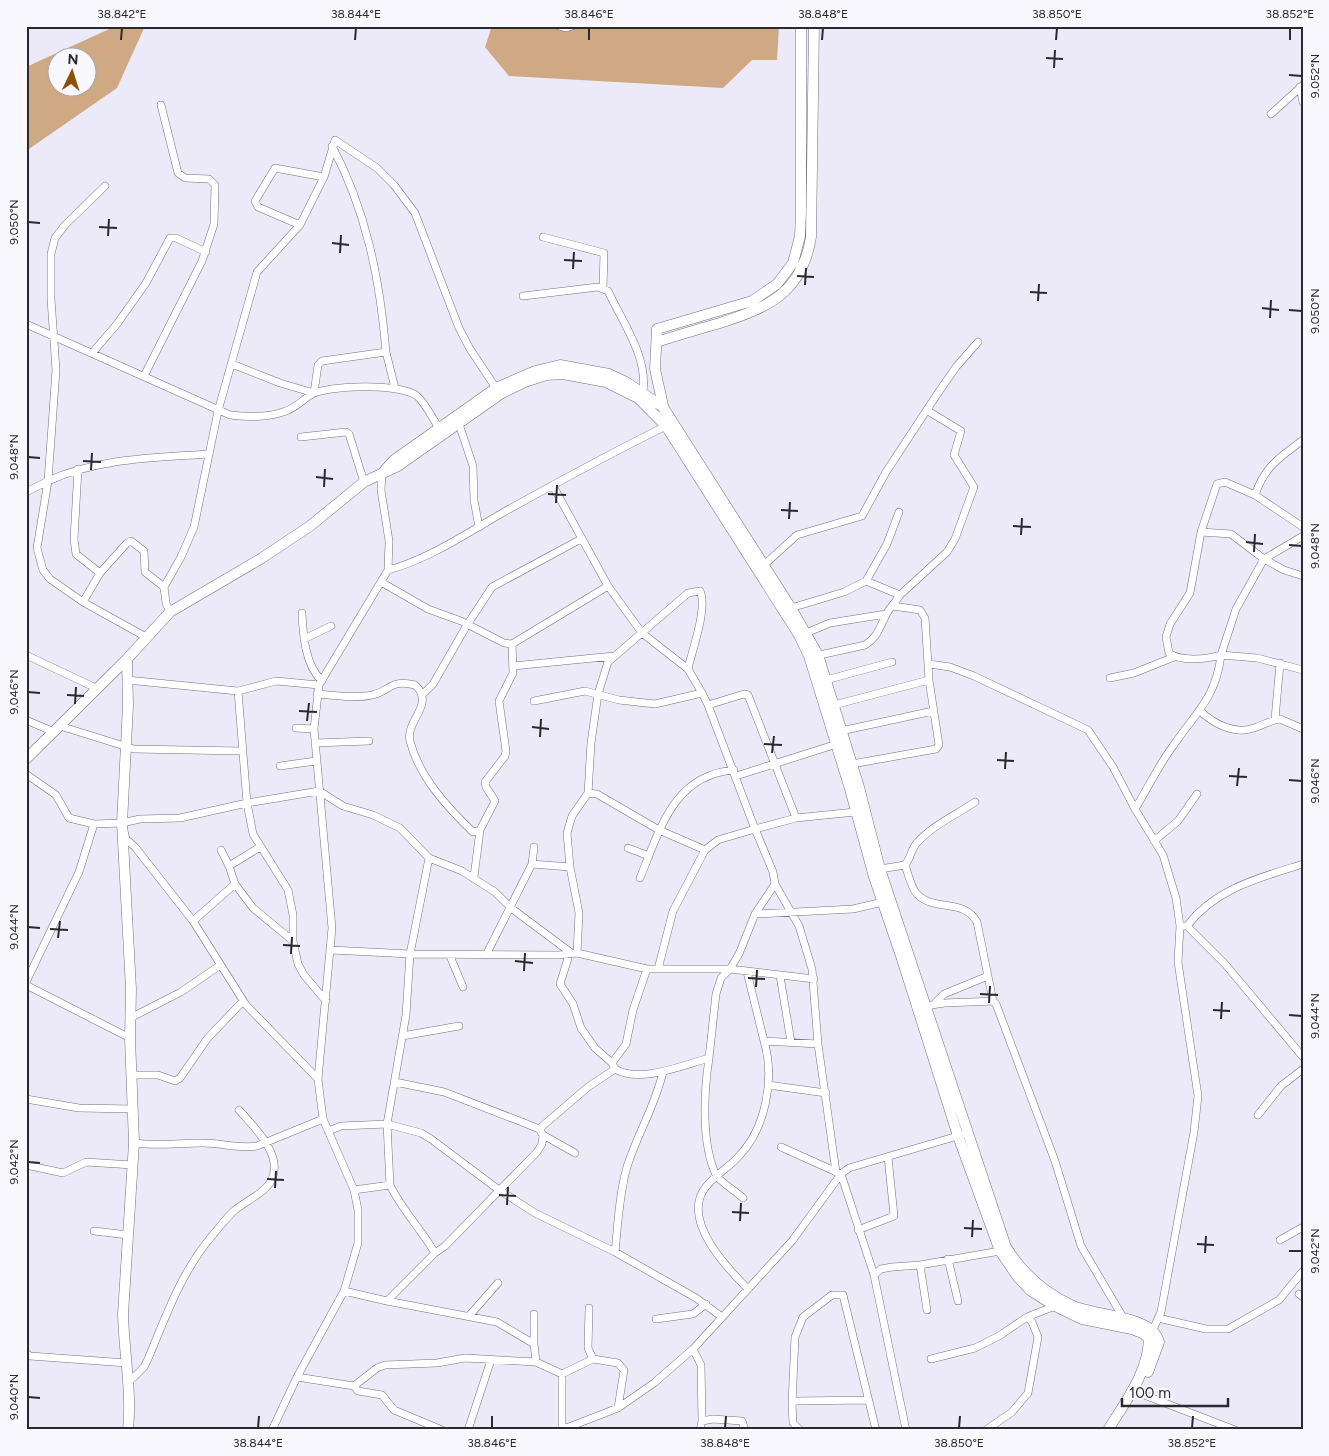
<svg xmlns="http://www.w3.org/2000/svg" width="1329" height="1456" font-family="Figtree,sans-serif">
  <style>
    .forest { fill: #cfa884; fill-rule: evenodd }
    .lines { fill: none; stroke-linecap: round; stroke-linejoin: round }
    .street-casing { stroke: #73717d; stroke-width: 8 }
    .secondary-casing { stroke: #73717d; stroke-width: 11 }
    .street { stroke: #fff; stroke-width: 7 }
    .secondary { stroke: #fff; stroke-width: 10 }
    .ticks { fill: none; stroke: #2a292f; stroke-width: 2 }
    .neatline { fill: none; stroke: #2a292f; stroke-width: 2 }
    .ticks-label { font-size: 12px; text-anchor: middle; fill: #2a292f }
  </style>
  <rect width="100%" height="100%" fill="#eceaf8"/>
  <path class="forest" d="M116,26h29l-28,62 -91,63v-84zM58,58h30v30h-30z
    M492,26h287l-2,34h-25l-29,28 -214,-12 -24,-29z"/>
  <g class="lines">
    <defs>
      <path id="street" d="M559,26l7,2 6,-2
        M1300,87l3,15
        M1271,114l32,-29
        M332,146c34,64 48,133 54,206
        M300,225l-42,-18 -3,-6 20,-33 49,9
        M543,237l61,16 -1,35
        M523,296l75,-9 10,4c14,30 40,66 35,100
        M26,324l204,91c18,2 36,3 53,-3 12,-3 19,-12 29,-18 17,-9 89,-11 105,2 9,8 15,22 22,32
        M93,352l24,-28 29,-41 24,-45h6l30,14
        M232,364l48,19 34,10 4,-28 4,-4 64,-9 9,36
        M144,376l58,-115 12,-37 1,-39 -6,-6 -24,-1 -7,-5 -17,-68
        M459,424l14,42 1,34 5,27
        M301,437l45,-5 3,2 15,48
        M78,469l-4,70 2,15 24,19 -17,29
        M553,486l55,100 34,47 46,36 14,24 6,12 47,124 -37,11 -13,10
        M26,492l22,-11 8,-111 -5,-71v-45l4,-16 10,-13 40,-39
        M1255,495c10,-29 24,-37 48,-55
        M1303,527l-48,-32 -30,-13 -8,2 -16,48 -11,61 -20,31 -4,13 3,16c12,9 38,6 52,2l15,-46 28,-50 39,-23
        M1201,532l30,2 33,25 20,11 19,6
        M764,565l33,-30 65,-19 24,-44 50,-76 20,-29 22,-25
        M388,570c39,-10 81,-38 116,-58 54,-30 107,-59 162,-86
        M100,573l27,-30 4,-2 13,10 1,21 19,15 2,16 4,9
        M866,581l21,-37 12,-32
        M164,587l17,-30 13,-30 24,-116 39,-139 43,-47 24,-48 11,-37 42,28 17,17 21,28 44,115 11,21 26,39
        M791,608l53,-16 22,-11 34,14 47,-43 8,-13 19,-52 -20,-32 7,-24 -33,-20
        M302,613c1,22 3,52 20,68
        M806,633l24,-10 56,-9
        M146,637l-63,-35 -33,-23 -7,-9 -6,-22 11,-67c51,-23 106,-23 160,-27
        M304,639l27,-13
        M512,644l96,-58
        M26,655l70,33
        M815,656l50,-11c13,-8 14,-17 21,-30 3,-7 10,-13 14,-20
        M929,664l21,3 24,9 114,54 25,37 22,42
        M513,666l101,-10
        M1110,678l24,-5 40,-16
        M127,680l111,11 9,112 72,-12 24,15 30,9 27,13 29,30 33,13 33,21 16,16 59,44 -10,32 13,20 8,24 14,20 17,15 3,6
        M826,680l66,-18
        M238,691l38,-10 43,4
        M317,694c17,1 38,5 55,1 19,-4 17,-16 43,-10 21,19 -10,36 -5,56 9,36 38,67 63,91l7,-2 15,-29 -9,-14 -1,-5 20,-26 1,-5 -7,-50 14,-28 -1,-29 -8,-1 -43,-22 -33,-12 -47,-27
        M422,695l11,-11 34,-59 25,-38 89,-48
        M534,701l51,-10 34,9 36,4 47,-11
        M708,705l36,-11 4,1 48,123
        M834,705l95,-25
        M1200,711c14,13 35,24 54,17 9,-3 17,-8 26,-9l23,10
        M1275,719l5,-56
        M26,720l28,12
        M60,726l74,23 108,2
        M296,728l18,1
        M841,731l92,-20
        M315,743l54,-2
        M852,764l84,-15 3,-4 -10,-65 -4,-62 -5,-8 -27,-4
        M280,766l36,-5
        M26,774l30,21 13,23 25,6
        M736,776l101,-32
        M588,793l9,1 62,36 46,20 -32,61 -15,58
        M122,823l18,-4 40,-1 67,-15 6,31 35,56 5,25v26
        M1154,841l24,-20 19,-27
        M534,847l-2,17 38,3
        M628,848l21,8
        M221,850l8,16 31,-19
        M905,865c3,8 6,23 12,29 17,18 47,4 60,28l16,79
        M880,869l25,-4c6,-7 6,-15 11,-21 15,-18 40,-29 59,-42
        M474,877l6,-47
        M640,878c20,-48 33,-103 94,-108
        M235,884l18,24 40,33 5,23 6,11 22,26
        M755,914l20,-30
        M193,921l42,-37 -6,-18
        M1180,926h7l38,38 78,93
        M1187,926c29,-38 72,-48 116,-62
        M331,950l79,4 19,-96
        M577,953l2,-40 -9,-46 -3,-34 5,-17 16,-23 3,-50 7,-49 10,-32 80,-69 12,-2c8,17 -8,59 -12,78
        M486,955l46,-91
        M450,956l13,31
        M747,972l17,69
        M780,976l11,66
        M26,982l53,-110 15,-48 28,-1 4,16 9,8 58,74 53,84 72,74
        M26,985l104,53
        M935,1003l9,-9 44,-18
        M923,1008c19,-8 48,-5 70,-7l3,3 59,157 26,85 43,73
        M130,1018l51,-26 38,-26
        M402,1036l57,-10
        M818,1044l18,128
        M709,1058c-5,34 -8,85 7,117 5,8 20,16 27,23
        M612,1063l14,-19 7,-34 14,-41
        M131,1075h27l17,6 5,-3 27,-39 36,-38
        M768,1085l58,8
        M26,1099l53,9 53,1
        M1258,1115l23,-29 22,-17
        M539,1129l49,-42 27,-18c25,15 68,-4 94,-11l7,-64 5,-16 9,-9 9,-15 16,-40 98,-5 30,-7
        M328,1131l13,-5 46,-2 19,-109 4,-61 149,1 18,-2 70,16h83l84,10
        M543,1135l32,18
        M134,1143c25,3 44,0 69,0 19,0 35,6 54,3l66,-27
        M781,1147l60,27 33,101
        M26,1165l37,8 23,-11 47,3
        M390,1185l-3,-61 34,9 10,6 68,51 36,23 80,39 81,46 26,19
        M354,1190l36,-5c12,25 31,44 45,68l10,-7 92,-94 5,-8 1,-9 -4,-6 -17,-7 -78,-30 -49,-10
        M858,1230l36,-14 -6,-59
        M94,1231l34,4
        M1280,1240l23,-13
        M615,1252c3,-28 4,-57 12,-85 10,-32 28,-61 36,-95
        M948,1259l10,42
        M920,1265l7,45
        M748,1289c-21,-21 -64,-66 -45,-98 8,-14 26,-23 36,-35 27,-28 36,-78 25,-115l54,3 -6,-75 -13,-43 -24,-42 -2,-12 -18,-43 41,-11 59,-6
        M344,1291l43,10 48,-48
        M1299,1294l4,3
        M387,1301l110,21 37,22 2,18
        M589,1308l-1,40 5,11
        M469,1316l29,-33
        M1158,1318l48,11h22l51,-29 24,-29
        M656,1319l37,-5 13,-10
        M1151,1334l10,-22 33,-180 4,-36 -20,-134 2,-36 -4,-28 -13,-43 -28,-46c13,-21 23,-43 38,-63 23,-34 43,-48 48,-91l36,3 46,12
        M534,1344v-30
        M693,1349l8,16 1,56 -2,9
        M26,1353l4,3 97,7
        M931,1359l44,-11 24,-12 28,-19 28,-11
        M562,1374l31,-15 25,4 6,7 -6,38
        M297,1377l57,9 4,5 24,4 12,15 48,20
        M130,1381l14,-14 4,-8c18,-43 33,-86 63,-122 8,-9 15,-19 23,-26 11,-10 32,-18 38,-32 11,-25 -19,-53 -33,-69
        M354,1386l23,-18 8,-3 52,-2 28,-5 71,4 26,12v55
        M1139,1393l96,37
        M792,1404l3,-67 8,-20 29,-22h11l33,135
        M702,1421l11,-2 29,2 3,9
        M272,1430l25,-53 47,-86 14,-48v-33l-4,-20 -31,-71 -5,-40 14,-151 -18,-199 5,-44 69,-115 1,-29 -8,-51 1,-17
        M468,1430l23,-70
        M561,1430l57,-22 36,-25 39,-34 99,-108 49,-67 8,-6 112,-33
        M800,1430l-7,-7 -1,-19 3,-3 73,-1
        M906,1430l-32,-155 7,-6 11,-2 28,-2 80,-14
        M986,1430l26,-18 16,-19 10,-56 -6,-15 -5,-5"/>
      <path id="secondary" d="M657,342c21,-7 42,-13 63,-19 49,-16 82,-30 91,-86l3,-211
        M664,410l-9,-41 2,-40 95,-28 25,-17 16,-21 7,-27 1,-24v-186
        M385,470l9,-10 102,-72 39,-17 25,-6 49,9 17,8 37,25 128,201 27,47 41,132 21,82 126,378c16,26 37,45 65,58 24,12 81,9 88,37l-11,30
        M26,759l101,-100
        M128,1430c4,-39 -4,-76 -5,-116l11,-171 -4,-105 1,-49 -9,-166 6,-117 -1,-47 43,-47 92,-54 48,-32 54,-44 34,-16 104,-73 23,-11 21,-7 17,-1 43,8 32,16 28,28 133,209 10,21 41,133 24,88 28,82 56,177 42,115 17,25 13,14 25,16 27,13 50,10 12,5 5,5c-1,34 -24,63 -41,91"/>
    </defs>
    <use href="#street" class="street-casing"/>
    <use href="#secondary" class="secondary-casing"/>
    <use href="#street" class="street"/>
    <use href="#secondary" class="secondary"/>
  </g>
  <path class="ticks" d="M121,40l1,-12M355,40l1,-12M589,40v-12M822,40l1,-12M1056,40l1,-12M1290,40v-12M1046,58l17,1M1054,68l1,-18M1289,75l13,1M28,222l12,1M99,227l18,1M108,236l1,-17M332,243l17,2M340,253l1,-18M564,260l18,1M573,269l1,-17M797,276l17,1M805,285l1,-17M1030,292l17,1M1038,301l1,-17M1262,308l17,2M1289,310l13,1M1270,318l1,-18M28,457l12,1M83,461l18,1M91,470l1,-17M316,477l17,2M324,487l1,-18M548,494l18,1M556,503l1,-18M781,510l17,1M789,519l1,-17M1013,526l18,1M1021,535l1,-17M1246,542l17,2M1289,545l13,1M1254,552l1,-18M28,692l12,1M67,695l17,1M75,704l1,-17M299,711l18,1M307,721l2,-18M532,727l17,2M540,737l1,-18M764,744l18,1M772,753l2,-17M997,760l17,1M1005,769l1,-17M1229,776l18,1M1289,780l13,1M1237,786l2,-18M28,927l12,1M50,929l18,1M58,938l2,-17M283,945l17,1M291,954l1,-17M515,961l18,2M524,971l1,-18M748,978l17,1M756,987l1,-17M980,994l18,1M989,1003l1,-17M1213,1010l17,1M1289,1015l13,1M1221,1019l1,-17M28,1162l12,1M267,1179l17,1M275,1188l1,-17M499,1195l17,1M507,1205l1,-18M732,1212l17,1M740,1221l1,-18M964,1228l18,1M972,1237l1,-17M1197,1244l17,1M1289,1251h13M1205,1253l1,-17M28,1397l12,1M258,1428l1,-12M492,1428v-12M725,1428l1,-12M959,1428l1,-12M1192,1428l1,-12"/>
  <rect width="1329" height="1456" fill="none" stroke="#f9f8fe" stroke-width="55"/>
  <g transform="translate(72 72) rotate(4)"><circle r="24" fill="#f9f8fe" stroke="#a6a5ab"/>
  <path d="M0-4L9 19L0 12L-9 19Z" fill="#8a5107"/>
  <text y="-8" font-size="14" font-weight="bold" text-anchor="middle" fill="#2a292f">N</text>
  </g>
  <path d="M1122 1398v8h106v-8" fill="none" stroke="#2a292f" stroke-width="2.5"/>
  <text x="1129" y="1398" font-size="15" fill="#2a292f" stroke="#f9f8fe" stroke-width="4" paint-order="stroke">100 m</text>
  <rect x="28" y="28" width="1274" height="1400" class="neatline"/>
  <g class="ticks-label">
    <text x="122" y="18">38.842°E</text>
    <text x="356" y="18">38.844°E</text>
    <text x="589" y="18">38.846°E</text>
    <text x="823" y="18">38.848°E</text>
    <text x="1057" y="18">38.850°E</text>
    <text x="1290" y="18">38.852°E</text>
    <text transform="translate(1315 76) rotate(-90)" y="4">9.052°N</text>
    <text transform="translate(14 222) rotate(-90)" y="4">9.050°N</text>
    <text transform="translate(1315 311) rotate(-90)" y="4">9.050°N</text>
    <text transform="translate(14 457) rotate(-90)" y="4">9.048°N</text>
    <text transform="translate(1315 546) rotate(-90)" y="4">9.048°N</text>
    <text transform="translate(14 692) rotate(-90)" y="4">9.046°N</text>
    <text transform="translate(1315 781) rotate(-90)" y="4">9.046°N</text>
    <text transform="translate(14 927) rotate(-90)" y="4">9.044°N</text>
    <text transform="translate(1315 1016) rotate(-90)" y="4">9.044°N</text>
    <text transform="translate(14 1162) rotate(-90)" y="4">9.042°N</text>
    <text transform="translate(1315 1251) rotate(-90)" y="4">9.042°N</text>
    <text transform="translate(14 1397) rotate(-90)" y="4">9.040°N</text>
    <text x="258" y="1447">38.844°E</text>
    <text x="492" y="1447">38.846°E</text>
    <text x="725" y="1447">38.848°E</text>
    <text x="959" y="1447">38.850°E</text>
    <text x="1192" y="1447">38.852°E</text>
  </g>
</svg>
